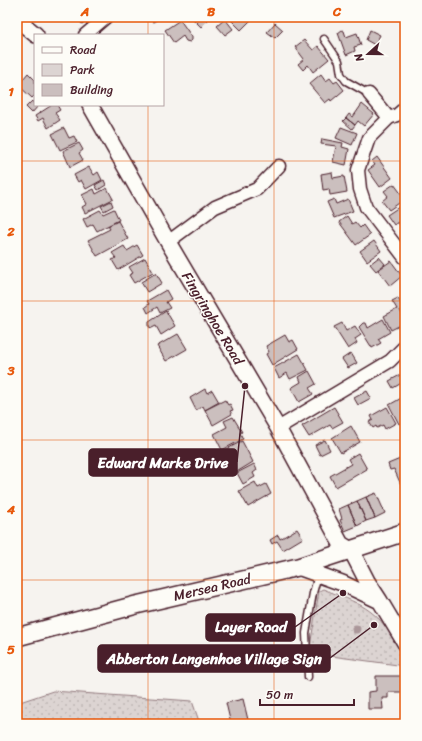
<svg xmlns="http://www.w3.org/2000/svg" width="422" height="741" font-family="Sriracha,sans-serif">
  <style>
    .green { fill: url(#green-dots); stroke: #937a7e }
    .building { fill: #cbbfbe; stroke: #4a1f2b }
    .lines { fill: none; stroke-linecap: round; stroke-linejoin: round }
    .service-casing { stroke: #4a1f2b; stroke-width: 9 }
    .minor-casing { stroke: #4a1f2b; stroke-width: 15 }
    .tertiary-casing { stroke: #4a1f2b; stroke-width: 18 }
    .secondary-casing { stroke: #4a1f2b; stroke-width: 20 }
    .service { stroke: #fdfcf7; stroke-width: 6 }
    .minor { stroke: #fdfcf7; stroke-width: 12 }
    .tertiary { stroke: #fdfcf7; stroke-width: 15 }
    .secondary { stroke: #fdfcf7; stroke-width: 17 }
    .tree { fill: #ab979a }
    .grid { fill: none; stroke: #e8590c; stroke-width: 1; stroke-opacity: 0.55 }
    .labels { text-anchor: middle; stroke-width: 3; stroke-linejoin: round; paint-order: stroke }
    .street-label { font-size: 14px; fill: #4a1f2b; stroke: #fdfcf7 }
    .leader { fill: none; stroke: #4a1f2b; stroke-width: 1.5 }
    .callout-dot { fill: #4a1f2b; stroke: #fdfcf7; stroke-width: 1.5 }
    .callout { fill: #4a1f2b; stroke: #4a1f2b; stroke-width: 1.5 }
    .callout-label { font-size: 15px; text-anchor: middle; font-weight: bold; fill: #fff }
    .neatline { fill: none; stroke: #e8590c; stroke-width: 1.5 }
    .grid-label { font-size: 13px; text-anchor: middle; font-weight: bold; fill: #e8590c }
  </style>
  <defs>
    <pattern id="green-dots" width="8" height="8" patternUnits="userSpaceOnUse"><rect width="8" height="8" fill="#dcd4d2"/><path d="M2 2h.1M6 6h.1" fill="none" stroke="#beb6b4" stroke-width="1.8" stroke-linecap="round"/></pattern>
  </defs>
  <rect width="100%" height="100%" fill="#f6f3ef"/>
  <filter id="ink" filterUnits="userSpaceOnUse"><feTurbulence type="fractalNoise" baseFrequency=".025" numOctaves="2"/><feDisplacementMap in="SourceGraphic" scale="8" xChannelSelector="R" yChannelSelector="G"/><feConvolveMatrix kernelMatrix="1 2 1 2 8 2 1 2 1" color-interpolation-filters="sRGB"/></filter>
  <g filter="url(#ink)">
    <path class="green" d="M323,589c35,14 54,19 73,54 4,8 9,15 9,23l-96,-13 10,-62z
      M53,691l139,10 8,23h-183v-21z"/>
    <path class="building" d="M76,17h15l-9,7z
      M150,17h12l-9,5z
      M191,17h20l-10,10z
      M232,17h22l-13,13 -11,-11z
      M225,19l8,10 -8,6 -8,-9z
      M180,20l12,17v3l-2,2 -4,-1 -3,-5 -9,7 -9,-13z
      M275,23l8,7 -8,8 -8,-6z
      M342,30l2,1 2,6 11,-4 4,12 -7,2 1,4 -9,4 -8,-22z
      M370,30l10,5 -5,10 -9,-5z
      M304,40l9,10 5,-4 11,13 -16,13 -5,-7 -5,5 -5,-6 6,-5 -9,-12z
      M28,73l7,7v15l-3,3 -14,-13z
      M321,74l5,7 4,-3 4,5 3,-2 7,9 -13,11 -1,-2 -5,4 -16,-19z
      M32,101l3,4 3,1 -6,7 -6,-6z
      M362,104l12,10 -10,12 -6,-5 -3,4 -9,-7 3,-4 4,3z
      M52,105h5l3,5 -5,3 5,7 -12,8 -5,-10 -5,3 -3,-5z
      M346,118l9,7 -3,4 -9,-8z
      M341,127l16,6 -5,12 -16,-7z
      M64,128l5,10 5,-2 3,6 -17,8 -8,-16z
      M322,139l21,4 -1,4 7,2 -3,16 -13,-3 3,-16 -15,-2z
      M79,143l4,7 -4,3 4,7 -13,7 -7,-16z
      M377,157l15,21 -12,9 -12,-17 7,-5 -3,-4z
      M89,167l5,8 4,-3 4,8 -16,9 -5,-9 -3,2 -4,-7z
      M332,172l1,6 11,-2 3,16 -17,3 -1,-6 -6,1 -2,-16z
      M104,180l2,5 -8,5 -3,-5z
      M394,184l11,15 -16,11 -7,-9 6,-5 -4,-5z
      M107,188l6,11 -28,14 -3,-6 5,-3 -5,-9 12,-6 2,5z
      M334,199l2,5 12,-5 5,12 -19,7 -7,-16z
      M111,201l2,5 -9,5 -3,-5z
      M405,203v23l-3,2 -4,-6 -4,3 -7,-10z
      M114,209l5,11 -22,11 -4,-7 -6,3 -4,-8 17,-9 3,4z
      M347,216l5,8 3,-2 5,6 3,-3 7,10 -14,10 -17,-23z
      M118,221l10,18 -31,17 -9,-16 22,-11 -2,-3z
      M374,241l7,10 -14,10 -7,-10z
      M137,245l6,10 -25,15 -6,-10 4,-2 -4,-5 12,-7 3,5z
      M379,257l6,7 -9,7 -6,-7z
      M145,258l8,14 -19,11 -5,-8 4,-2 -4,-6z
      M391,261l11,15 -12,10 -12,-16z
      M156,273l6,10 -15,9 -6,-10z
      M166,290l5,9 -5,3 4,6 -10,5 -3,-6 -9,6 -3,-6 4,-3 -2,-3z
      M398,298l5,10 -3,2 5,10v3l-14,7 -7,-14 13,-7 -5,-8z
      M166,311l9,15 -14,9 -5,-9 -4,2 -3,-1v-5z
      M383,319l7,13 -12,7 3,4 -9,5 -13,-21 4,-4h3l2,5z
      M342,323l4,8 9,-5 6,9 -6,4 2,4 -9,6 -14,-22z
      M178,334l9,15 -21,12 -9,-15z
      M285,335l4,7 4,-2 5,9 -26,16 -6,-11 3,-2 -3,-6z
      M351,353l6,10 -9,5 -6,-9z
      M299,354l9,16 -18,9 -3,-6 -8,5 -5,-10z
      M309,371l7,13 -7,4 4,6 -14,8 -8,-14 10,-6 -2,-5z
      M402,374l3,7 -12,7 -4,-7z
      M205,389l2,4 5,-3 7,12 -14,8 -2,-4 -7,4 -6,-12z
      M367,391l4,7 -13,7 -4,-7z
      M405,396v25l-6,3 -10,-19z
      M225,400l3,5 2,-1 3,6 -3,1 2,3 -19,11 -8,-15z
      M334,407l9,15 -11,6 -2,-3 -21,12 -7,-11z
      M387,407l9,16 -11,6 -2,-4 -6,3 -1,-2 -3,2 -4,-6 4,-2 -2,-4z
      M233,417l9,15 -2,1 3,6 -21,11 -8,-16 13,-7 -3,-6z
      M351,426l9,16 -19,11 -9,-15z
      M325,440l5,10 -10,5 -5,-10z
      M242,441l11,21 -18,11 -5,-8 2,-2 -7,-13z
      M358,453l9,16 -31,18 -6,-11 21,-12 -3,-5z
      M405,457v29l-3,1 -8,-18 -4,1 -2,-6z
      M254,464l3,6 -4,3 2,4 -12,7 -6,-11z
      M255,482l3,6 8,-4 5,10 -23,13 -9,-16z
      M376,493l9,20 -10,5 -9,-21z
      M366,497l9,21 -9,3 -9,-20z
      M357,501l9,20 -9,5 -9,-21z
      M348,505l9,21 -12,5 -5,-11 2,-1 -3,-10z
      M297,529l6,9 -20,12 -6,-9 -5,3 -2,-4 8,-5 2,4z
      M376,676h29v16h-17v6h-6l1,11h-15v-17l8,-1z
      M243,699l6,25h-18l-5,-21z"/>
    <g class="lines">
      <defs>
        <path id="service" d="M324,39l15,22 2,13 5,7 23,13
          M308,677l-2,-44 7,-40 5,-18"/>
        <path id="minor" d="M85,35l21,-18
          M369,94l20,24
          M405,108l-8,7 -8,3 -20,20 -11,32 2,19 6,18 39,51
          M168,242l47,-35 42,-18 22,-23
          M278,428l112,-67 15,-15"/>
        <path id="tertiary" d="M17,19l19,16
          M90,105l78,137 110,186 63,116 10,6 16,31 13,20 25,42
          M298,567l44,16 38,18"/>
        <path id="secondary" d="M17,637l119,-32 162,-38 107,-35"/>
      </defs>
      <use href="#service" class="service-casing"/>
      <use href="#minor" class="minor-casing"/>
      <use href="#tertiary" class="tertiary-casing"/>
      <use href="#secondary" class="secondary-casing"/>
      <use href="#service" class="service"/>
      <use href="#minor" class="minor"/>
      <use href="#tertiary" class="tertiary"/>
      <use href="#secondary" class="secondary"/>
    </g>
    <circle class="tree" cx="356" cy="629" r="4.5"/>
  </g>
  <path class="grid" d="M148,17v18M274,17v707M148,105v619M17,161h388M17,301h388M17,440h388M17,580h388"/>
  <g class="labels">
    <g class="street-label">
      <text transform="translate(213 318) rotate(59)" y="5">Fingringhoe Road</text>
      <text transform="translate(212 587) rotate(-13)" y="5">Mersea Road</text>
    </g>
  </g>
  <path class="leader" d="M245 386L237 462M343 593L295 627M374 625L330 658"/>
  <g class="callout-dot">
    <circle cx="245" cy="386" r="4"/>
    <circle cx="343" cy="593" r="4"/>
    <circle cx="374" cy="625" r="4"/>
  </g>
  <g class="callout">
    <rect x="89" y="449" width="148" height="27" rx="4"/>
    <rect x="206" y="614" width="89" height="27" rx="4"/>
    <rect x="98" y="645" width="232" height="27" rx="4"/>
  </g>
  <g class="callout-label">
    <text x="163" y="468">Edward Marke Drive</text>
    <text x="251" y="632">Layer Road</text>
    <text x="214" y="664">Abberton Langenhoe Village Sign</text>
  </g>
  <rect width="422" height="741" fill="none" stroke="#fdfcf7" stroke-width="44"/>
  <rect x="34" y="34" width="130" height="72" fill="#fdfcf7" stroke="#b5a4a5"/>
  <rect x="42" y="47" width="20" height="6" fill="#fdfcf7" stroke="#b5a4a5"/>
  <text x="70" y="54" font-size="12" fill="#4a1f2b">Road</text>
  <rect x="42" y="64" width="20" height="12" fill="#dcd4d2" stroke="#b5a4a5"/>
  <text x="70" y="74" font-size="12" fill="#4a1f2b">Park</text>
  <rect x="42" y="84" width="20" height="12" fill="#cbbfbe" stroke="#b5a4a5"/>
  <text x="70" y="94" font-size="12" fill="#4a1f2b">Building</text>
  <g transform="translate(368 54) rotate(249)" stroke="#fdfcf7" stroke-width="3" paint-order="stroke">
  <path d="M0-3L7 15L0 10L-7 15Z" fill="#4a1f2b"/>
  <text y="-6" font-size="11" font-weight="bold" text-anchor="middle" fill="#4a1f2b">N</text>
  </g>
  <path d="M260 699v6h94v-6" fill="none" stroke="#4a1f2b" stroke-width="2"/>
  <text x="266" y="699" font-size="12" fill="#4a1f2b" stroke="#fdfcf7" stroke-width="3" paint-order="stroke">50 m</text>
  <rect x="22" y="22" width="378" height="697" class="neatline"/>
  <g class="grid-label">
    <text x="85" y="16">A</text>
    <text x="211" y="16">B</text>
    <text x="337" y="16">C</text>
    <text x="11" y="96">1</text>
    <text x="11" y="236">2</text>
    <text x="11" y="375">3</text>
    <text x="11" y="514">4</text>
    <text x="11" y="654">5</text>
  </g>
</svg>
